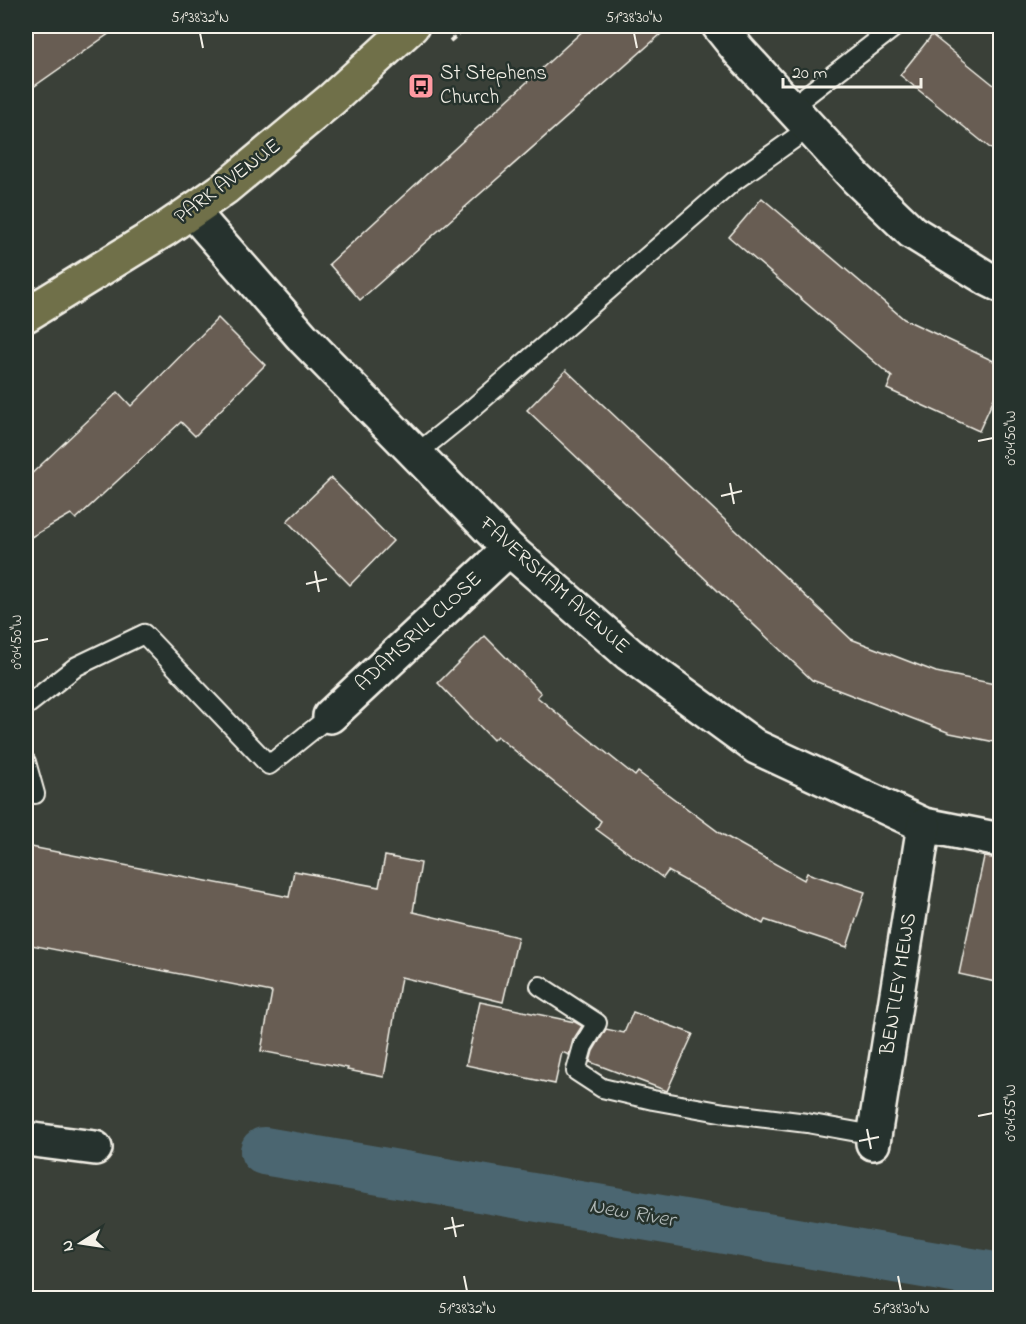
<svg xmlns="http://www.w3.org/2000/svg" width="1026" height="1324" font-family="'Indie Flower',sans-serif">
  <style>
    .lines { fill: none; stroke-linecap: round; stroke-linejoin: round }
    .canal { stroke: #4c6671; stroke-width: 48 }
    .building { fill: #685d53; stroke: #f4f1e8; stroke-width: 1.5 }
    .service-casing { stroke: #f4f1e8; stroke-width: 22 }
    .minor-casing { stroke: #f4f1e8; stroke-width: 38 }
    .primary-casing { stroke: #f4f1e8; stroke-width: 38 }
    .path { stroke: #f4f1e8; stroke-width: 4; stroke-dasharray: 6 4.5; stroke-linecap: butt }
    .service { stroke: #26332d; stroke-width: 18 }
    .minor { stroke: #26332d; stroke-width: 33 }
    .primary { stroke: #6f704a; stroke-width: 33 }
    .ticks { fill: none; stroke: #f4f1e8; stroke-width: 2 }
    .labels { text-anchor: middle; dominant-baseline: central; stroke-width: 5; stroke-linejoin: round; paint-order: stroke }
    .poi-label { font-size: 21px; fill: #f4f1e8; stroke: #26332d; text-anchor: start }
    .street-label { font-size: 21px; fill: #f4f1e8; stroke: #26332d }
    .water-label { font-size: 22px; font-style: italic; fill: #b1b9b8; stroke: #26332d }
    .neatline { fill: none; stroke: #f4f1e8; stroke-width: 2 }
    .ticks-label { font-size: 15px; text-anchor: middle; fill: #f4f1e8 }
  </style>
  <rect width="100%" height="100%" fill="#3a4038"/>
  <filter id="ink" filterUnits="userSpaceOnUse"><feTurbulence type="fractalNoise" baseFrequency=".0167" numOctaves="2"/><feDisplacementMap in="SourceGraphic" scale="12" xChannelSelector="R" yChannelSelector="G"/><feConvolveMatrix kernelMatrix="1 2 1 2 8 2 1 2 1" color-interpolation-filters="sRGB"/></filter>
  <g filter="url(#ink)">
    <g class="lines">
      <path class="canal" d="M264,1151L1000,1277"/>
    </g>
    <g class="building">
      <path d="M26,26H120L26,92Z"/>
      <path d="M588,26H670L360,300L329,264Z"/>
      <path d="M932,35L1000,90V156L900,75Z"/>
      <path d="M762,198L904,319L1000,364V385L979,431L887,389L892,377L729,237Z"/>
      <path d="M218,318L265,365L195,436L181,422L76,519L71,514L26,540V479L118,392L131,406Z"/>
      <path d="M566,370L851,639L936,672L1000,685V743L950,733L812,680L527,410Z"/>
      <path d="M331,478L393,541L350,585L287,521Z"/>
      <path d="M485,636L541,693L537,697L635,776L638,772L720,833L804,880L807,873L865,892L847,947L765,920L763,924L668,871L663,878L596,829L601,821L497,736L493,740L438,683Z"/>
      <path d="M26,846L289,897L294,871L379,887L385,856L421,863L413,912L518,937L503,1002L401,977L384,1077L347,1070L348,1068L261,1051L272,992L26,944Z"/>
      <path d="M984,857L1000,859V983L959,974Z"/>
      <path d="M480,1002L575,1022L582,1026L573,1040L569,1055L562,1052L555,1084L466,1065Z"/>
      <path d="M633,1012L693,1034L667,1091L590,1062L593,1051L606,1029L624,1033Z"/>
    </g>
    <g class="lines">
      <g class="service-casing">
        <g id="service">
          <path d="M790,108L896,26"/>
          <path d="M416,454L468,412L733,182L809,128"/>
          <path d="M26,706L77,666L144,634L269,765L330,716"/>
          <path d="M26,762L35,794"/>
          <path d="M540,986L597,1023L583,1046L576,1071L602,1088L653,1100L725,1113L807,1123L874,1135"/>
        </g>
      </g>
      <g class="minor-casing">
        <g id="minor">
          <path d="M719,26L739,51L856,178L912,232L988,279L1000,285"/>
          <path d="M192,211L304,339L509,549L629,654L756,747L924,825L1000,840"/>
          <path d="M330,716L509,549"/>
          <path d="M26,1139L95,1148"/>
          <path d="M873,1143L924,825"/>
        </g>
      </g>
      <g class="primary-casing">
        <path id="primary" d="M26,315L164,230L192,211L225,188L332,99L412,26"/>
      </g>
      <path class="path" d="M450,41L468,26"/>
      <use href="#service" class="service"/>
      <use href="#minor" class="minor"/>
      <use href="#primary" class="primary"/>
    </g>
  </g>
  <path class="ticks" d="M200,33L203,48M634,33L637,48M978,441L993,438M730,483L734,504M721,496L742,491M315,571L319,592M306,584L327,579M33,642L48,639M978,1116L993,1113M867,1129L871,1149M859,1141L879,1137M452,1217L456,1237M444,1229L464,1225M464,1276L467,1291M898,1276L901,1291"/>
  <defs>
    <g id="bus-square" transform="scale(1.35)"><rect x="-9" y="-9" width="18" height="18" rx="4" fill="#ff9aa2" stroke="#26332d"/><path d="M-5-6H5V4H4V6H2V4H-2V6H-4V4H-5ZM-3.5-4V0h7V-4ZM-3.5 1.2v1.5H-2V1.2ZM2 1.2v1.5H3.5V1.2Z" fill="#111"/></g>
  </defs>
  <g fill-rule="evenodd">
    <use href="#bus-square" x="421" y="86"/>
  </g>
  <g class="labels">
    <g class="poi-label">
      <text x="440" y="74">St Stephens<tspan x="440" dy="24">Church</tspan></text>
    </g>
    <g class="street-label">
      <text transform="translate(228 182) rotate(-37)">PARK AVENUE</text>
      <text transform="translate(554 586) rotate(42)">FAVERSHAM AVENUE</text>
      <text transform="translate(419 632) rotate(-43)">ADAMSRILL CLOSE</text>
      <text transform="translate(899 984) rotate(-81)">BENTLEY MEWS</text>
    </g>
    <g class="water-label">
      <text transform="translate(632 1214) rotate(10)">New River</text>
    </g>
  </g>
  <rect width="1026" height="1324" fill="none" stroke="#26332d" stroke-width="66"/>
  <g transform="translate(81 1243) rotate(258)" stroke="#26332d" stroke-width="4.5" paint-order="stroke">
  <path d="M0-4.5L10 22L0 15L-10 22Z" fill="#f4f1e8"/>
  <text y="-9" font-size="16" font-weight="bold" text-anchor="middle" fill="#f4f1e8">N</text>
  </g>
  <path d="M783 78v9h138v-9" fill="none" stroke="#f4f1e8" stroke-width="3"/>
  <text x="792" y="78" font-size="18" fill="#f4f1e8" stroke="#26332d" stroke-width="4.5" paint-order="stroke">20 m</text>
  <rect x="33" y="33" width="960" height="1258" class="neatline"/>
  <g class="ticks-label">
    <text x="200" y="22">51°38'32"N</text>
    <text x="634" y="22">51°38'30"N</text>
    <text transform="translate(1010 438) rotate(-90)" y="5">0°04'50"W</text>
    <text transform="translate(16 642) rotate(-90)" y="5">0°04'50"W</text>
    <text transform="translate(1010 1113) rotate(-90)" y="5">0°04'55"W</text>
    <text x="467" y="1313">51°38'32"N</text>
    <text x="901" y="1313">51°38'30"N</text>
  </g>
</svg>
